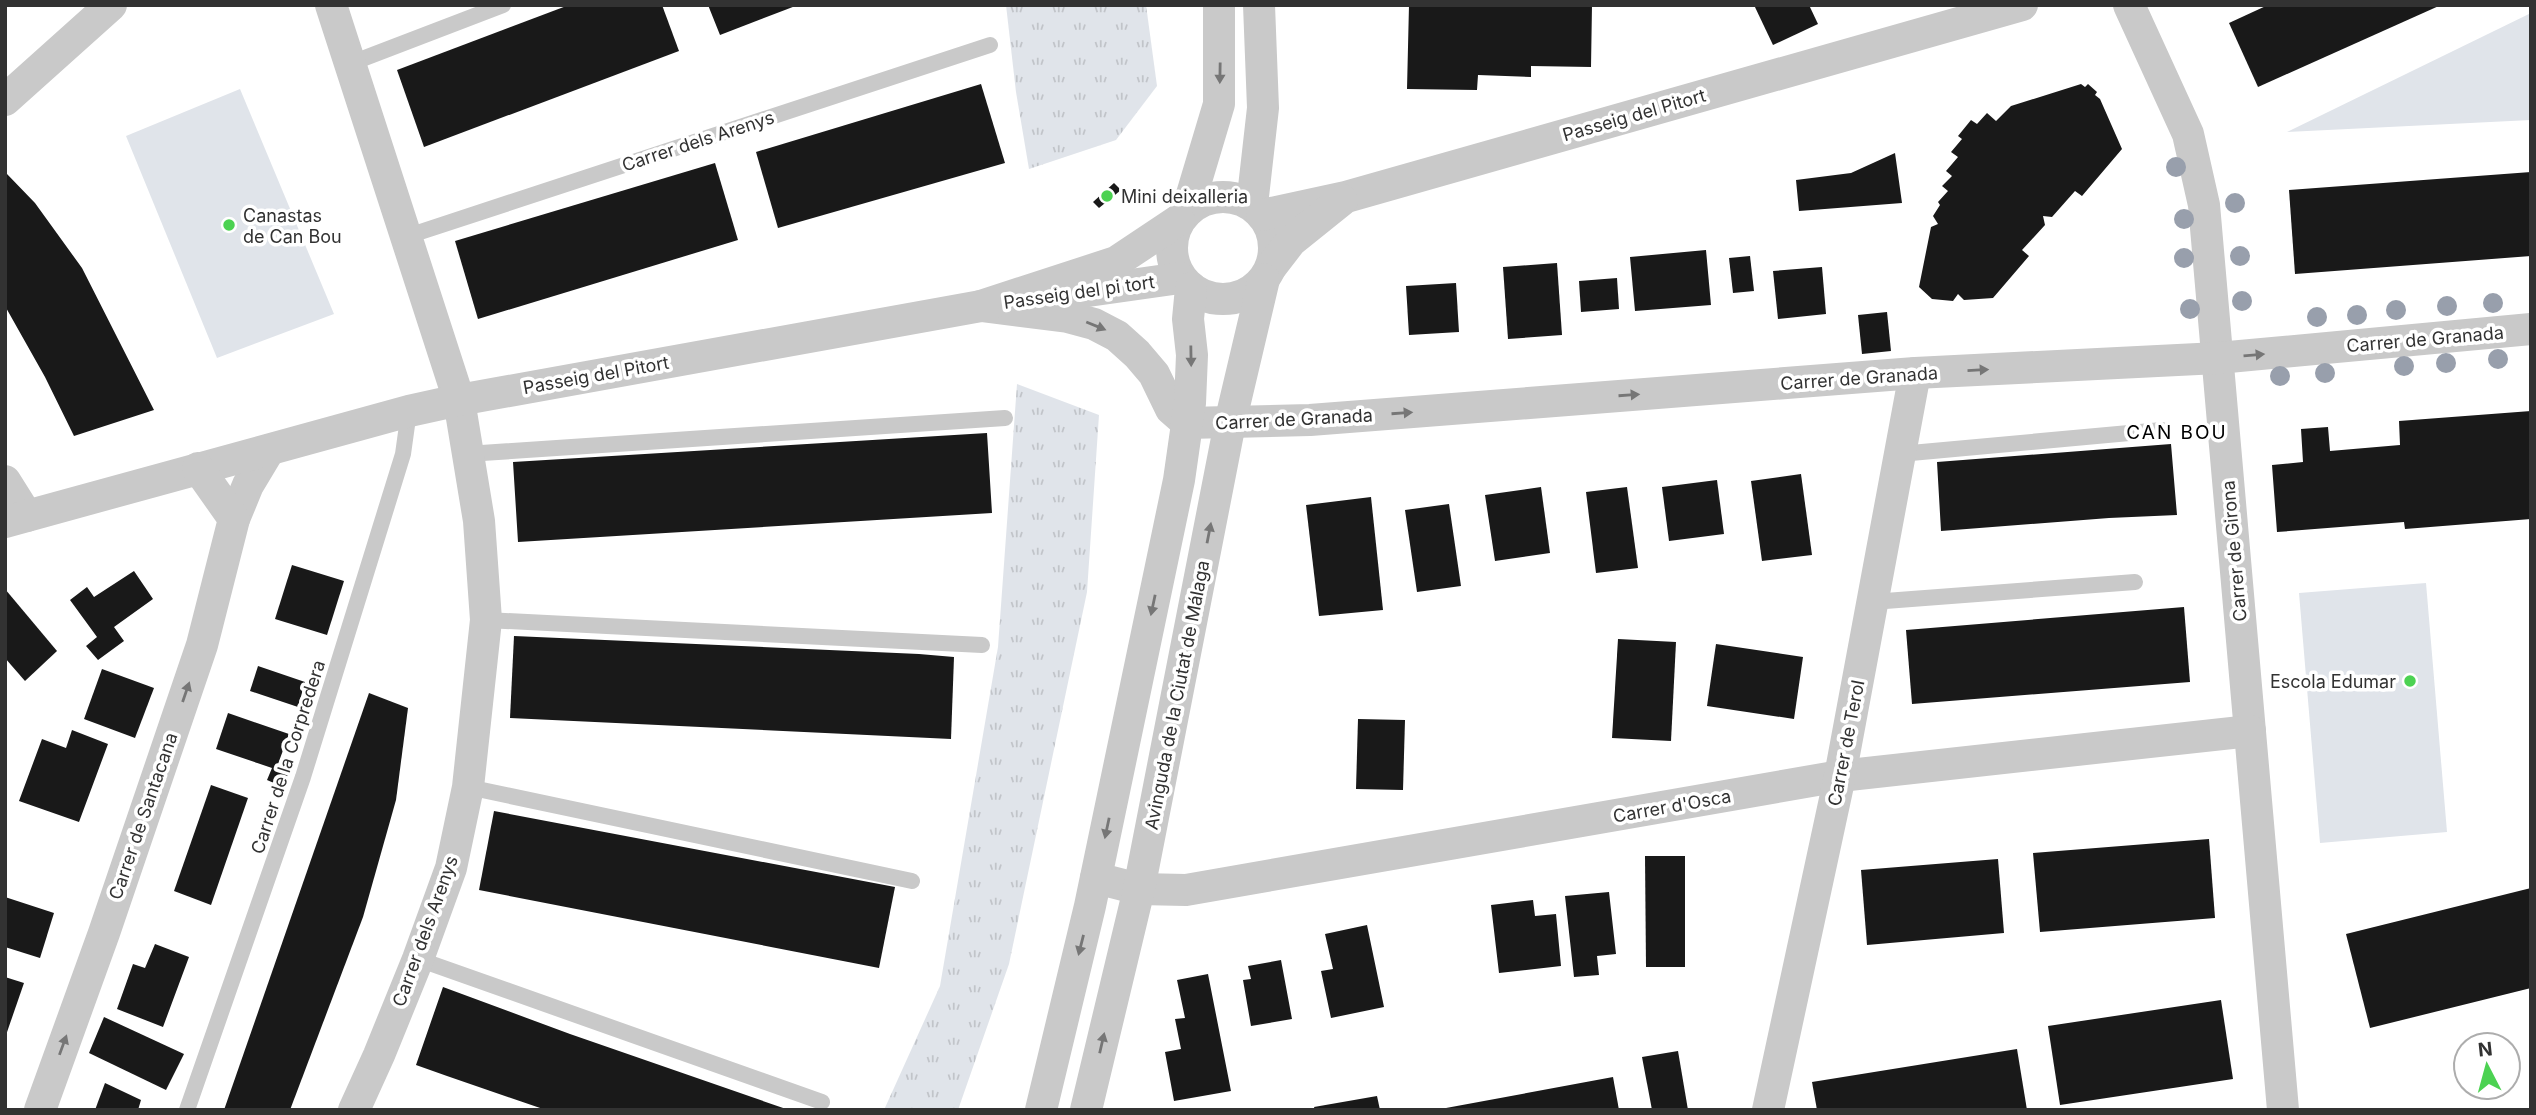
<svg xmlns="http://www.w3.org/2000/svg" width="2536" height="1115" font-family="Inter,sans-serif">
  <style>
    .grass { fill: url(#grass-tufts) }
    .park { fill: #e0e4ea }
    .building { fill: #191919 }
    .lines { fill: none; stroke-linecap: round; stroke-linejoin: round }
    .service { stroke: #c9c9c9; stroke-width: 16 }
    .minor { stroke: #c9c9c9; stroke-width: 32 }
    .tree { fill: #989fac }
    .oneway { fill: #767676 }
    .poi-dot { fill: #4cd252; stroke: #fff; stroke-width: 2.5 }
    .labels { text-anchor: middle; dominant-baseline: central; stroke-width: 7; stroke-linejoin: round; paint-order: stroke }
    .street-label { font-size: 18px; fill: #323232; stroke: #fff }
    .poi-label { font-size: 18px; fill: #323232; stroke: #fff; text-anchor: start }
    .neighbourhood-label { font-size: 19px; letter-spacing: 2px; fill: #000; stroke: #fff }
  </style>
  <defs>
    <pattern id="grass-tufts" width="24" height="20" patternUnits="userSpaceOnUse" patternTransform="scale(1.75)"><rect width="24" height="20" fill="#e0e4ea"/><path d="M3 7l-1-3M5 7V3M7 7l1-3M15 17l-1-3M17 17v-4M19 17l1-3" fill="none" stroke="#c1c4c9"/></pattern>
  </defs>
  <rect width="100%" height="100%" fill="#fff"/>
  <g class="grass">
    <path d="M1006,5H1146L1157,86L1116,140L1029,169L1016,92Z"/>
    <path d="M1017,384L1099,415L1087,592L1009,964L958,1110H884L940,986L998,647Z"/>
  </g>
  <g class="park">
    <path d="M2531,13V120L2287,132Z"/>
    <path d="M240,89L334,314L217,358L126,136Z"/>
    <path d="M2426,583L2447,832L2320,843L2299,593Z"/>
  </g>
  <g class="building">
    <path d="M569,5H662L679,51L424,147L397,70Z"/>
    <path d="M708,5H798L720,35Z"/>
    <path d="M1409,5H1592L1591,67L1531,66V77L1478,75L1477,90L1407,89Z"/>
    <path d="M1754,5H1809L1818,24L1773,45Z"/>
    <path d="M2268,5H2441L2258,87L2229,23Z"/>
    <path d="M981,84L1005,163L778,228L756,152Z"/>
    <path d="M2081,84L2085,87L2088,84L2097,92L2095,95L2100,99L2122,149L2082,196L2075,191L2052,217L2043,216L2045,225L2022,250L2029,256L1993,298L1964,300L1958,294L1953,301L1932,299L1919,287L1931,227L1938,224L1933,216L1940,205L1938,202L1948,191L1942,186L1952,176L1946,171L1958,157L1951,152L1962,139L1958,136L1971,120L1977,124L1987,113L1996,121L2011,106Z"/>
    <path d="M1895,153L1902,203L1799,211L1796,180L1851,173Z"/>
    <path d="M715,163L738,240L478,319L455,241Z"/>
    <path d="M2531,172V256L2295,274L2289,190Z"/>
    <path d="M7,174L35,203L82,268L154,410L74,436L45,377L5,306V175Z"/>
    <path d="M1114,183L1121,190L1099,208L1093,202Z"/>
    <path d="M1706,250L1711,305L1635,311L1630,257Z"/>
    <path d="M1750,256L1754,291L1733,293L1729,258Z"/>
    <path d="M1557,263L1562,335L1508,339L1503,267Z"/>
    <path d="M1822,267L1826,314L1778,319L1773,271Z"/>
    <path d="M1617,278L1619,309L1581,312L1579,281Z"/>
    <path d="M1456,283L1459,332L1409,335L1406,286Z"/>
    <path d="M1887,312L1891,351L1862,354L1858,315Z"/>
    <path d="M2531,411V519L2405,529L2404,522L2277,532L2272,465L2303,462L2301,429L2328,427L2330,451L2400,445L2399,421Z"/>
    <path d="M987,433L992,513L518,542L513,462Z"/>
    <path d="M2171,444L2177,515L2109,518L1941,531L1937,462Z"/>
    <path d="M1801,474L1812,555L1762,561L1751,481Z"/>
    <path d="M1717,480L1724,534L1669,541L1662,487Z"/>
    <path d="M1541,487L1550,553L1495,561L1485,495Z"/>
    <path d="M1627,487L1638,568L1596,573L1586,492Z"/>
    <path d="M1371,497L1383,610L1319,616L1306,505Z"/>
    <path d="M1449,504L1461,586L1417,592L1405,510Z"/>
    <path d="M292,565L344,581L327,635L275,619Z"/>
    <path d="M134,571L153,599L114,627L124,641L98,660L86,646L97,637L70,600L87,587L94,597Z"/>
    <path d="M5,589L57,651L25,681L5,658Z"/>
    <path d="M2184,607L2190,682L1912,704L1906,630Z"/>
    <path d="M514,636L919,654L954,657L951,739L510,718Z"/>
    <path d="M1618,639L1676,642L1671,741L1612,738Z"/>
    <path d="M1716,644L1803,657L1794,719L1707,706Z"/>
    <path d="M258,666L305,682L298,707L250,691Z"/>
    <path d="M102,669L154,688L135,738L84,719Z"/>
    <path d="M369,693L408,708L396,800L363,917L290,1110H224Z"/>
    <path d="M228,713L289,734L278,764L290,769L283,787L267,780L272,768L216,749Z"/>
    <path d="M1358,719L1405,720L1403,790L1356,789Z"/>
    <path d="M72,730L108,744L79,822L19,801L42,739L66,748Z"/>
    <path d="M211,785L248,798L211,905L174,891Z"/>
    <path d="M494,811L895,887L879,968L479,890Z"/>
    <path d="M2209,839L2215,918L2040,932L2033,853Z"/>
    <path d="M1645,856H1685V967H1646Z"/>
    <path d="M1998,859L2004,933L1867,945L1861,870Z"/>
    <path d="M2531,888V988L2370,1028L2346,934Z"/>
    <path d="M1609,892L1616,954L1597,956L1599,975L1574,977L1565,896Z"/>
    <path d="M5,897L54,913L40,958L5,947Z"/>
    <path d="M1533,900L1535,916L1556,914L1561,966L1499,973L1491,905Z"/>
    <path d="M1367,925L1384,1007L1331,1018L1321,971L1333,969L1325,934Z"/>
    <path d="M155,944L189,957L163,1027L117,1009L133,964L145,968Z"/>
    <path d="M1281,960L1292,1019L1251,1026L1243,980L1251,979L1248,966Z"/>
    <path d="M1208,974L1231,1091L1174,1101L1165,1052L1181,1049L1175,1019L1185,1018L1177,980Z"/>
    <path d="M5,977L24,983L6,1035H5Z"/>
    <path d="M443,987L570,1034L789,1110H546L447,1076L416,1065Z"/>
    <path d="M2221,1000L2233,1079L2060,1105L2048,1026Z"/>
    <path d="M104,1017L184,1054L166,1090L89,1053Z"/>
    <path d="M2017,1049L2027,1110H1817L1812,1082Z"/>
    <path d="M1678,1051L1688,1110H1652L1642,1057Z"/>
    <path d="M1613,1077L1619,1110H1446V1108Z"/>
    <path d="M105,1083L141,1100L138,1110H95Z"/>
    <path d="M1377,1096L1380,1110H1315L1314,1107Z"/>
  </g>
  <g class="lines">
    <g class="service">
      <path d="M349,64L503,5"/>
      <path d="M405,237L990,45"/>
      <path d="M467,454L1005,418"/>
      <path d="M1900,454L2162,430"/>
      <path d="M1872,602L2135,582"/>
      <path d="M486,620L982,645"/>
      <path d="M468,787L912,881"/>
      <path d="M418,959L822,1102"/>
      <path d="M187,1110L303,777L403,454L409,411"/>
    </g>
    <g class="minor">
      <path d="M331,5L459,400L479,521L486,620L468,787L451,868L418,959L379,1055L354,1110"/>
      <path d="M2129,5L2188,134L2204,205L2283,1110"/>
      <path d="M5,100L111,5"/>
      <circle cx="1223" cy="248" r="51"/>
      <path d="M1252,205L1263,108L1259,5"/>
      <path d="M1187,211L1219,104V5"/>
      <path d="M1262,215L1346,197L2022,5"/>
      <path d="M1271,267L1291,241L1342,200"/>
      <path d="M1067,294L1180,278"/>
      <path d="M981,306L1068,317L1094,324L1117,336L1137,354L1154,374L1171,409L1187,423L1310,420L1915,373L2218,358L2531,329"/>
      <path d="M5,481L27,516"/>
      <path d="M234,519L248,485L269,450"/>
      <path d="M5,522L409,411L459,400L981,306L1116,262L1179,220"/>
      <path d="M1096,878L1139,889L1186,890L1840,776L2250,731"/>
      <path d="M40,1110L104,933L202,645L234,519L198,468"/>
      <path d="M1041,1110L1090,906L1179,480L1190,403L1192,355L1188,319L1191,288"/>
      <path d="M1086,1110L1139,889L1230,423L1264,279"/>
      <path d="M1768,1110L1840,776L1915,373"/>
    </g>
  </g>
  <g class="tree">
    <circle cx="2176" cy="167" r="10"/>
    <circle cx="2235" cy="203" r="10"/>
    <circle cx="2184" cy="219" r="10"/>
    <circle cx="2240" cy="256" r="10"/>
    <circle cx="2184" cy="258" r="10"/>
    <circle cx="2242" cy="301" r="10"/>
    <circle cx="2493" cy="303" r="10"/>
    <circle cx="2447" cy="306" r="10"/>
    <circle cx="2190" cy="309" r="10"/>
    <circle cx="2396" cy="310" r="10"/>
    <circle cx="2357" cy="315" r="10"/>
    <circle cx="2317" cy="317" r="10"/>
    <circle cx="2498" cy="359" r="10"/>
    <circle cx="2446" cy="363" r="10"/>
    <circle cx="2404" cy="366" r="10"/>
    <circle cx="2325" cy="373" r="10"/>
    <circle cx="2280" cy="376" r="10"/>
  </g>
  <defs><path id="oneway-solid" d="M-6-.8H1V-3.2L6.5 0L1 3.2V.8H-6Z" transform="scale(1.75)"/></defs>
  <g class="oneway">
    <use href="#oneway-solid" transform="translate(1220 73) rotate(91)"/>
    <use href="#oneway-solid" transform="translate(1096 326) rotate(22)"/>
    <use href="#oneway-solid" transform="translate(2254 355) rotate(-5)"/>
    <use href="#oneway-solid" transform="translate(1191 356) rotate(89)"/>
    <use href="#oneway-solid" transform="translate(1978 370) rotate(-3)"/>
    <use href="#oneway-solid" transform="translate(1629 395) rotate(-4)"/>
    <use href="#oneway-solid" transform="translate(1402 413) rotate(-4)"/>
    <use href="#oneway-solid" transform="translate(1209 533) rotate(-79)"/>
    <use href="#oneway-solid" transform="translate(1153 605) rotate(102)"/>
    <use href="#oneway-solid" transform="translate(186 692) rotate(-71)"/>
    <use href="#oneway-solid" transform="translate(1107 828) rotate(102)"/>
    <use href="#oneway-solid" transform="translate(1081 945) rotate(104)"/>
    <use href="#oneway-solid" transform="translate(1102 1043) rotate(-77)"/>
    <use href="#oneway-solid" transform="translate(63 1045) rotate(-70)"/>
  </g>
  <g class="poi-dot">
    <circle cx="1107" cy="196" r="7"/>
    <circle cx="229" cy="225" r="7"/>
    <circle cx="2410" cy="681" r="7"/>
  </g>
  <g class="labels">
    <g class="street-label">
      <text transform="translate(1634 115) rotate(-16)">Passeig del Pitort</text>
      <text transform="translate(698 141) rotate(-18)">Carrer dels Arenys</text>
      <text transform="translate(1079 292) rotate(-8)">Passeig del pi tort</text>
      <text transform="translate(2425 339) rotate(-5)">Carrer de Granada</text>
      <text transform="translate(596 375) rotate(-10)">Passeig del Pitort</text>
      <text transform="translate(1859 378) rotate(-4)">Carrer de Granada</text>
      <text transform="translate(1294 419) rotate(-3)">Carrer de Granada</text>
      <text transform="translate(2234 551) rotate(-95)">Carrer de Girona</text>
      <text transform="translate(1177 695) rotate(-79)">Avinguda de la Ciutat de Málaga</text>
      <text transform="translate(1846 743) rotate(-79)">Carrer de Terol</text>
      <text transform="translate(288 757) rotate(-72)">Carrer de la Corpredera</text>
      <text transform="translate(1672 806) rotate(-10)">Carrer d'Osca</text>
      <text transform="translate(143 816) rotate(-71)">Carrer de Santacana</text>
      <text transform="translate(425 931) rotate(-70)">Carrer dels Arenys</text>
    </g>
    <g class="poi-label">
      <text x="1121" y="196">Mini deixalleria</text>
      <text x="243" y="215">Canastas<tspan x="243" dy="21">de Can Bou</tspan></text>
      <text x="2396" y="681" text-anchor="end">Escola Edumar</text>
    </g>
    <g class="neighbourhood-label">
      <text x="2177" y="432">CAN BOU</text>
    </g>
  </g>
  <rect width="2536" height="1115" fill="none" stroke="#323232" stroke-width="14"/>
  <g transform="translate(2487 1066) rotate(354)"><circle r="33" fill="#ffffff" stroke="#adadad" stroke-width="2"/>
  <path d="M0-5L12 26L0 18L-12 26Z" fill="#4cd252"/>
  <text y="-10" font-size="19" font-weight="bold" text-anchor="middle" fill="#323232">N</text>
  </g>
</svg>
